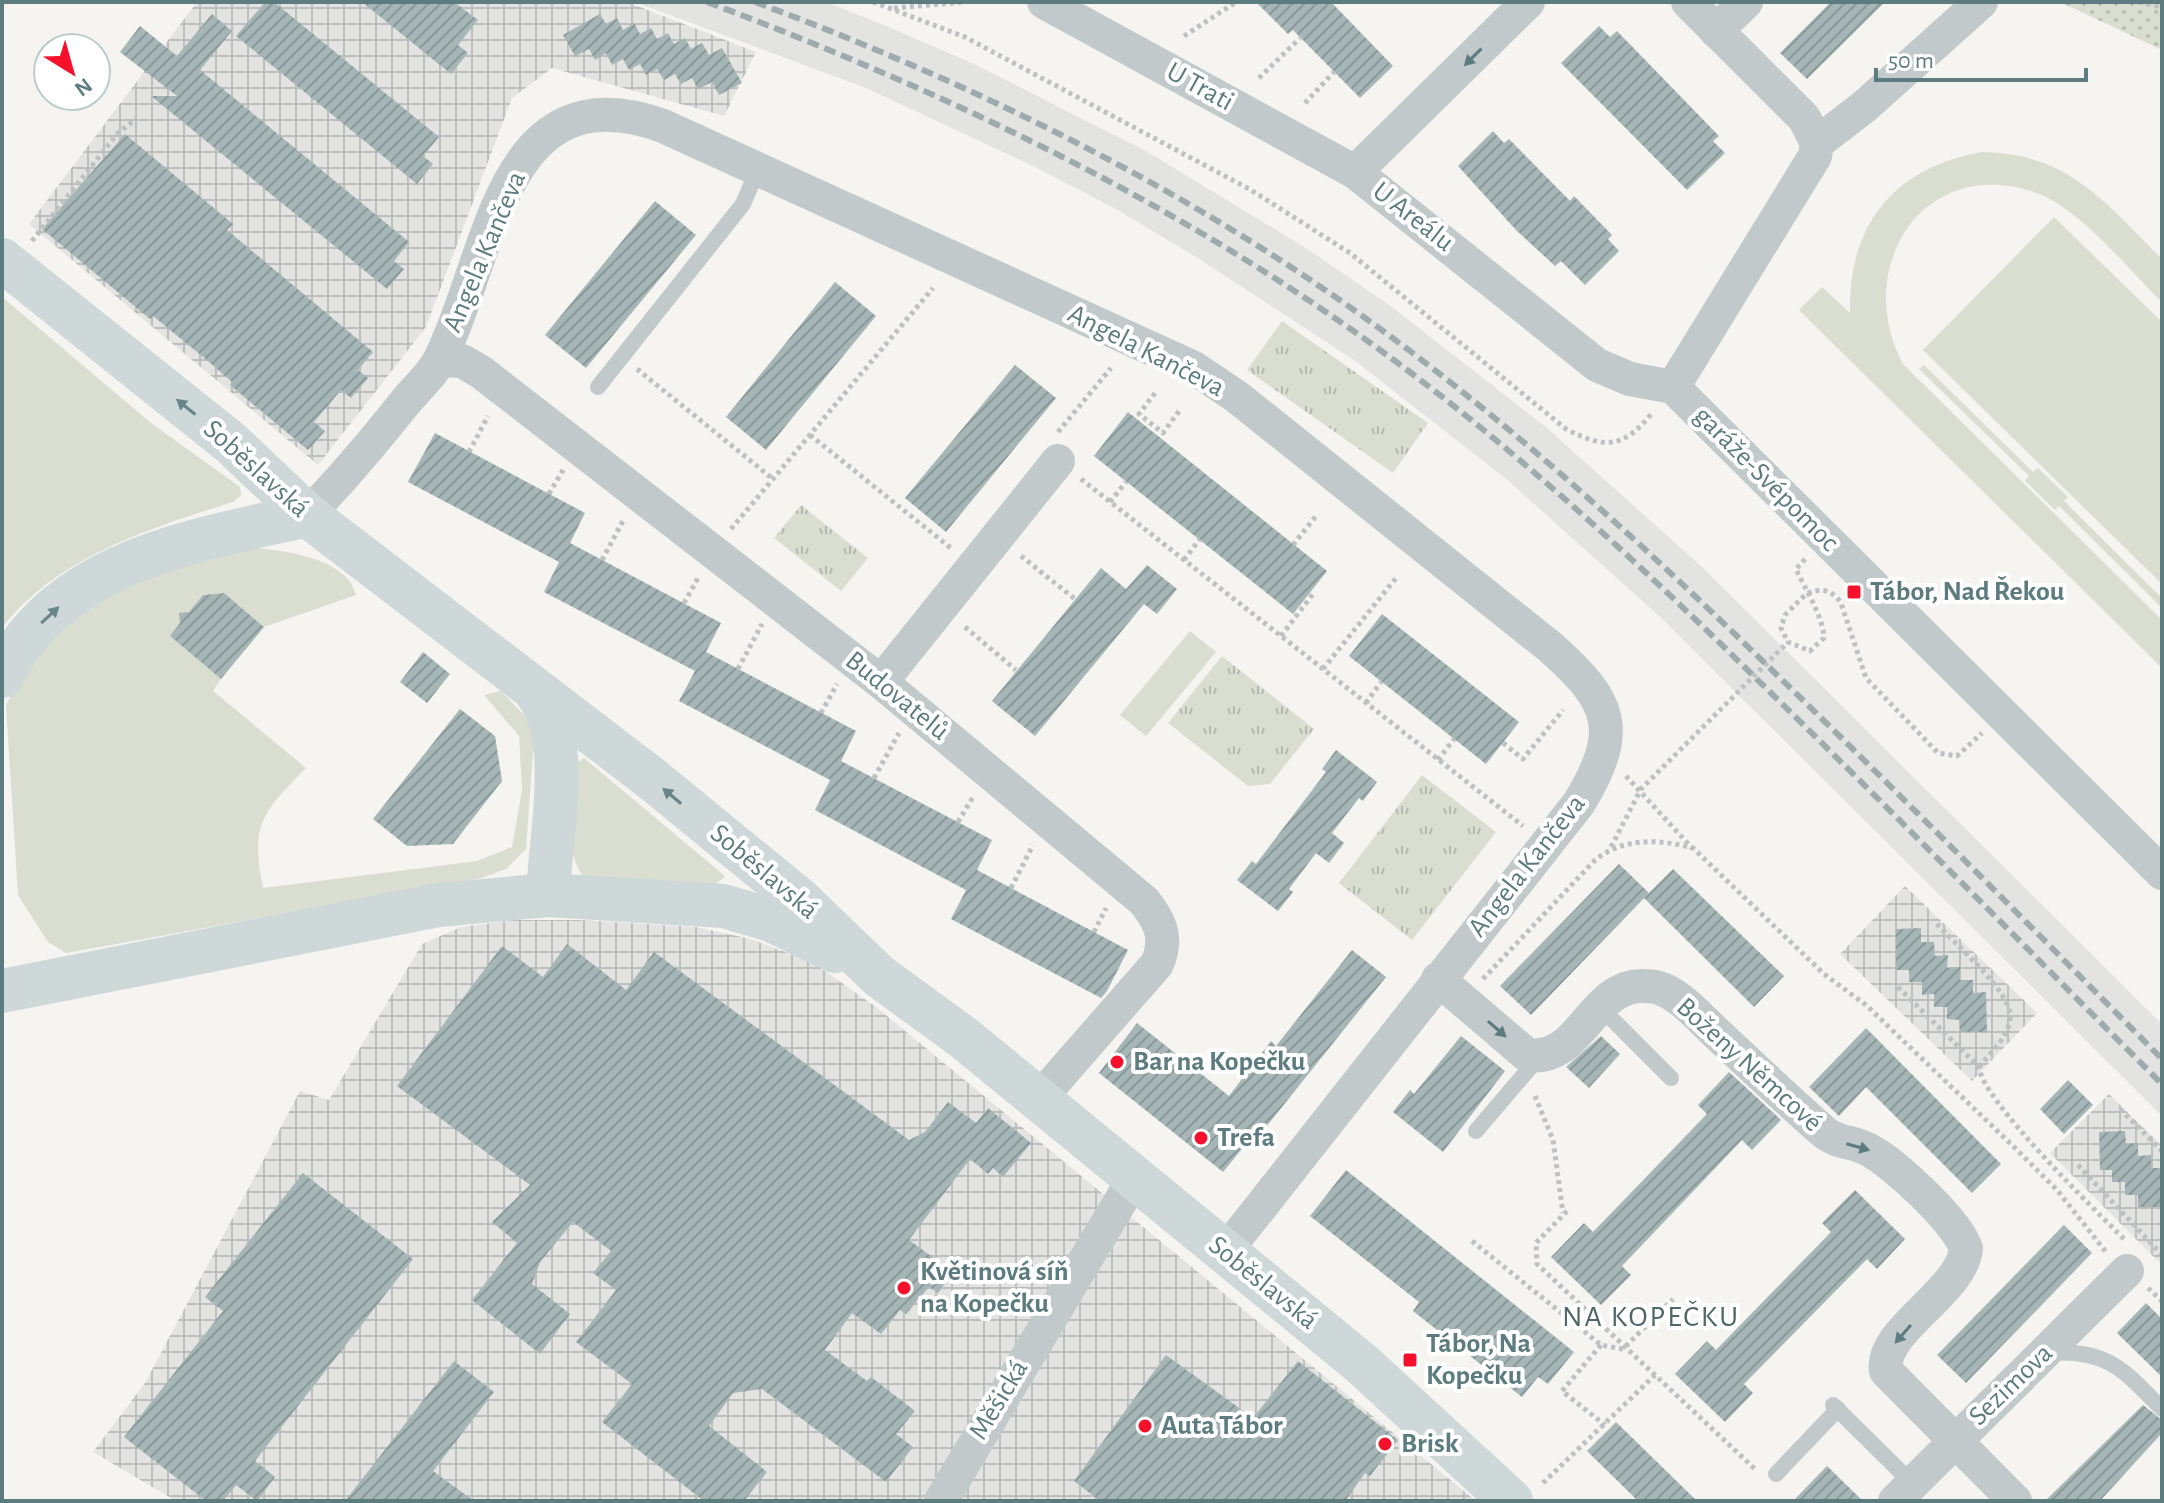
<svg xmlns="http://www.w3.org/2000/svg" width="2164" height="1503" font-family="'Alegreya Sans',sans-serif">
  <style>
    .built { fill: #e3e4e2 }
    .industrial { fill: url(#industrial-grid) }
    .grass { fill: #daded1 }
    .park { fill: url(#park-tufts) }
    .garden { fill: url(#garden-dots) }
    .building { fill: url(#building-hatch) }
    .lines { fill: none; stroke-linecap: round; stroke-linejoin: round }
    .path { stroke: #bdc1c2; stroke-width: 5; stroke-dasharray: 4 4; stroke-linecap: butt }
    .lane { stroke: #c2c9ca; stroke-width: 16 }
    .street { stroke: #c2c9ca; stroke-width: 34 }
    .secondary { stroke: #ced8d9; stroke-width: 44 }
    .rail { stroke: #9eabac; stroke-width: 6; stroke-dasharray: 12 6; stroke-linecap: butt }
    .oneway { fill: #5d7c7f }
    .oneway2 { fill: #688588 }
    .poi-dot { fill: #f5112b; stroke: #fff; stroke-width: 3 }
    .labels { text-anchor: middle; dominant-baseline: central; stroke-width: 8; stroke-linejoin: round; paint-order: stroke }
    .street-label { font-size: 28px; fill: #5d7c7f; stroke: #fff }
    .poi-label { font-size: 28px; font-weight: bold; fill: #5d7c7f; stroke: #fff; text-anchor: start }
    .neighbourhood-label { font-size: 30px; letter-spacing: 2px; fill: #506769; stroke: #fff }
  </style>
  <defs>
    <pattern id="industrial-grid" width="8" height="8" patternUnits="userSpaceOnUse" patternTransform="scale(2)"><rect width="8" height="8" fill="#e3e4e2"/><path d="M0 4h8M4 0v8" fill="none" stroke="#bbbebc"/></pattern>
    <pattern id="park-tufts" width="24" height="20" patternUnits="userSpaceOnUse" patternTransform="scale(2)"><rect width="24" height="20" fill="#daded1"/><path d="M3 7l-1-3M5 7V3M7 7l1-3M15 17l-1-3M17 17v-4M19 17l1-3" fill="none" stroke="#b4b9af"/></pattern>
    <pattern id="garden-dots" width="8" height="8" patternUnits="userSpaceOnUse" patternTransform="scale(2)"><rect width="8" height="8" fill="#daded1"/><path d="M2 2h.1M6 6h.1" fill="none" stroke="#b4b9af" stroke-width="1.8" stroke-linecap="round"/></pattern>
    <pattern id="building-hatch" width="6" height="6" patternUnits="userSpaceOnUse" patternTransform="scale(2)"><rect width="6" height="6" fill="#a6b6b6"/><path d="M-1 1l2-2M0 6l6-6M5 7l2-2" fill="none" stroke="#8a9999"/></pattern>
  </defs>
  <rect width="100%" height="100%" fill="#f5f4f1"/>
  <path class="built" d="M635,2H826L891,28L976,65L1146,151L1309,250L1392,307L1547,428L1702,567L2162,1024V1116L1657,614L1505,478L1354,360L1196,257L1114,208L1035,167L866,88Z"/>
  <g class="industrial">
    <path d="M197,2H627L756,52L724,116L552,68L512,98L426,327L318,465L29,224Z"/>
    <path d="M1905,886L2037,1013L1972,1081L1840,954Z"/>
    <path d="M513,920H578L696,927L751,939L812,962L876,1007L1476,1501H176L93,1452L145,1383L300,1091L329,1100L422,944L461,927Z"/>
    <path d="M2109,1094L2162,1146V1265L2050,1153Z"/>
  </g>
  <g class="grass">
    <path d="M1982,152C2069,153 2105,203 2162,259V302C2128,269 2079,207 2034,192C1922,155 1852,268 1903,364L2162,620V668L1799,310L1822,287L1850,313C1848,225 1894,167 1982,152Z"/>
    <path d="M2054,217L2162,322V584L1923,350Z"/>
    <path d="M2,297L151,423L240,487L241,495L233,502C151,528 56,557 2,628Z"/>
    <path d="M1924,365L2033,472L2038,468L2068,497L2064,501L2162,598V608L2059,506L2055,510L2025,481L2029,476L1919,369Z"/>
    <path d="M244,547C275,549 348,556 356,595L264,627L224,593L203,595L170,636L221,679L213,691L306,768C262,813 250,824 263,888L477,861L512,847L522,790L519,736L484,695L501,691L529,720L534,739L526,849L506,869L482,878L66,953L48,942L18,895L6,705L37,648L105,592Z"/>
    <path d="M1190,631L1216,652L1146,736L1120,715Z"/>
    <path d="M584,758L720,872L725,877L715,884L589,883C561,857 572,802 572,767Z"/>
  </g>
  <g class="park">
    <path d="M1282,321L1428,423L1393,473L1247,370Z"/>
    <path d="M801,505L868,558L841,591L774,538Z"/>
    <path d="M1222,656L1314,729L1270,784L1248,786L1168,723Z"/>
    <path d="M1422,775L1496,832L1412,940L1339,883Z"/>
  </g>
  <path class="garden" d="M2060,2H2162V50Z"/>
  <g class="building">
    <path d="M265,2H274L439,137L423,156L433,164L417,184L236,36Z"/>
    <path d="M362,2H454L478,20L458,45L468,53L451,74Z"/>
    <path d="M1256,2H1331L1393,66L1360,98L1293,30L1288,34Z"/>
    <path d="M1831,2H1885L1807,79L1780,53Z"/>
    <path d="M212,14L232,31L200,70L409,242L394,261L404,269L387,289L151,96H177L120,52L140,26L177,56Z"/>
    <path d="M600,14L606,24L617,18L623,30L634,23L640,34L651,28L657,39L668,33L674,44L685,38L691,49L702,43L709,55L722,48L742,83L719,95L712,82L698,89L692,78L681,84L675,74L664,80L657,69L646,75L640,64L629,70L623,59L612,65L606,53L595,60L589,49L575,56L563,35Z"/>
    <path d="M1599,26L1610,37L1617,31L1719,136L1713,141L1725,153L1687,190L1561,63Z"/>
    <path d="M1493,131L1504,143L1509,139L1570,201L1574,196L1612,235L1608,239L1619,251L1585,285L1561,261L1555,266L1516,230L1458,166Z"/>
    <path d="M125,134L233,224L227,230L373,352L358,370L368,378L351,398L341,390L314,422L325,431L308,450L230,385L232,382L202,356L153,316L150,319L42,229Z"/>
    <path d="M655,201L696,235L586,368L545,335Z"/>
    <path d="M835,282L876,316L766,450L726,417Z"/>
    <path d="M1015,365L1056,398L946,532L905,498Z"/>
    <path d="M1128,412L1327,571L1293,614L1094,456Z"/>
    <path d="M435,433L585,513L570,543L721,623L706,652L856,731L841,761L992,840L977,870L1128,950L1107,991L1101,998L951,919L966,890L815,810L830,780L679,701L695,671L544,592L559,562L408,482Z"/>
    <path d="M1147,565L1177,589L1157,614L1144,604L1035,736L992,701L1101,568L1126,589Z"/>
    <path d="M224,593L264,627L221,679L170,636L180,623L179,613L189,612L203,595Z"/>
    <path d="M1382,614L1519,722L1486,764L1349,656Z"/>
    <path d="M423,652L450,674L427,703L400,682Z"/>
    <path d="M460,709L495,736L502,781L453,844L407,846L373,819Z"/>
    <path d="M1336,750L1377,782L1363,801L1359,798L1332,833L1344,843L1329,863L1316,853L1289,889L1293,892L1278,911L1237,880L1252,861L1256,864L1326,772L1322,769Z"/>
    <path d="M1619,864L1649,893L1531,1015L1500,986Z"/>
    <path d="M1673,869L1784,976L1754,1007L1644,898Z"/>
    <path d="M1921,928V942H1934L1935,956L1948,955L1947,968L1960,967V980H1973V993L1986,992L1987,1032H1960V1020L1947,1019V1007H1934V994L1922,995V982H1909V970H1896V929Z"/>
    <path d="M567,944L626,990L654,952L909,1140L925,1132L948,1102L976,1123L988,1108L1031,1143L1003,1177L993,1168L988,1174L970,1159L909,1240L953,1272L938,1293L929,1287L906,1314L900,1310L881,1334L852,1313L825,1350L867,1381L871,1377L915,1411L896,1434L913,1447L886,1482L762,1389L733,1393L709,1426L767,1472L744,1501H704L602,1422L632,1384L576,1342L616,1290L593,1273L611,1251L573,1222L540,1262L532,1284L570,1314L540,1354L472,1300L517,1243L492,1222L530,1185L397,1086L502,946L543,977Z"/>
    <path d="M1352,950L1386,977L1254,1142L1250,1139L1223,1172L1099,1073L1137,1023L1229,1096L1271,1041L1276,1046Z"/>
    <path d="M1866,1028L2001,1164L1972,1193L1866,1087L1839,1116L1809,1087Z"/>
    <path d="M1461,1036L1505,1071L1443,1152L1393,1112L1410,1090L1414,1094Z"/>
    <path d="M1601,1036L1620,1054L1589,1088L1566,1067Z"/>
    <path d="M1729,1072L1781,1120L1752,1150L1742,1140L1622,1266L1631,1275L1601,1305L1551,1257L1584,1223L1593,1232L1707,1114L1698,1105Z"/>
    <path d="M2068,1080L2093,1105L2064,1134L2040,1109Z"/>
    <path d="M2125,1131L2126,1144L2138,1143V1156L2151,1155V1168H2162V1207H2138V1195H2125V1182H2112V1170H2100L2099,1132Z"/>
    <path d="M1346,1170L1574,1352L1548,1384L1538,1377L1522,1397L1413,1311L1419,1302L1310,1216Z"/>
    <path d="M303,1173L413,1259L255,1461L275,1477L257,1501L236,1485L223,1501H206L124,1437L223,1311L205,1297Z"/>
    <path d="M1855,1190L1905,1239L1877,1269L1867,1259L1744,1384L1753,1393L1725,1422L1675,1374L1707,1341L1716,1350L1831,1232L1822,1223Z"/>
    <path d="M2064,1225L2092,1253L1966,1383L1937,1355Z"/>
    <path d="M2146,1303L2162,1319V1377L2117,1333Z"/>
    <path d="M1166,1355L1253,1418L1298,1361L1398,1440L1370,1476L1365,1473L1345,1501H1100L1074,1481Z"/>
    <path d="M454,1361L494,1392L433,1471L474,1501H345Z"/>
    <path d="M2143,1405L2162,1420V1433L2100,1501H2045Z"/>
    <path d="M1616,1422L1697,1501H1638L1587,1451Z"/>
    <path d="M1827,1466L1863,1501H1793Z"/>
  </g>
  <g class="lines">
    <g class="path">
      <path d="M873,2L965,37L1251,190L1350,253L1566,429C1605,449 1623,449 1652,413"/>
      <path d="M2139,2L2162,7"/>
      <path d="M894,8L965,2"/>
      <path d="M1184,36L1236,2"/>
      <path d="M1259,78L1300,38"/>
      <path d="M1305,103L1334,72"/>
      <path d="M32,241L118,133L136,119"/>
      <path d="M637,369L773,479"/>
      <path d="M1155,393L1139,414L1163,433L1179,411"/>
      <path d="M1058,432L1111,368"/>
      <path d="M810,435L952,549"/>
      <path d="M469,452L488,416"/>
      <path d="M1081,479L1523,826"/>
      <path d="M549,494L563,470"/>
      <path d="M1110,502L1126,482"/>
      <path d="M731,529L933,288"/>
      <path d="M1293,545L1316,516"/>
      <path d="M1021,556L1075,599"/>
      <path d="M1805,559L1796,569C1805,589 1823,616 1824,638L1810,651L1788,642L1781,628L1785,615L1805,595C1819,587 1832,589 1841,603L1866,678L1938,753L1957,756L1982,733"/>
      <path d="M602,560L624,519"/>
      <path d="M1184,560L1200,539"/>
      <path d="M684,603L698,578"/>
      <path d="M965,627L1016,670"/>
      <path d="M1281,636L1313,594L1310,592"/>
      <path d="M738,669L762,624"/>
      <path d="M1323,669L1396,578"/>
      <path d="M1366,703L1381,682"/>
      <path d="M821,713L837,684"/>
      <path d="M1503,743L1523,759L1563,710"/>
      <path d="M1438,760L1454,739"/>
      <path d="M1626,776L1692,848"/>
      <path d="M874,778L899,733"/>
      <path d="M958,822L973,797"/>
      <path d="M1611,847L1641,789L1788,642"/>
      <path d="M1011,888L1033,845"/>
      <path d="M1937,924C1954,943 2009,990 2010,1015C2011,1035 1991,1052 1979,1067"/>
      <path d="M1094,932L1106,908"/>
      <path d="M1483,979L1595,860C1625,837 1658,839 1693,848L1824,974L1866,1005L2012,1145L2057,1190L2106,1252"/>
      <path d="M1898,987L1979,1067C1981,1099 2097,1212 2125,1240"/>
      <path d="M1535,1096L1553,1140L1563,1213"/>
      <path d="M2120,1109L2162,1151"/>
      <path d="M2078,1165L2162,1255"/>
      <path d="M1567,1211L1536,1243L1537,1264L1756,1470"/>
      <path d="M1472,1241L1601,1345L1623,1349L1673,1299"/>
      <path d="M2148,1288L2162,1301"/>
      <path d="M1601,1345L1562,1391L1605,1425"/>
      <path d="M1543,1483L1655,1375"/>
    </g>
    <g class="lane">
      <path d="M598,387L743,204L758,169"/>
      <path d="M1601,1008L1671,1078"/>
      <path d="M1476,1131L1539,1057"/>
      <path d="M2048,1353C2107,1349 2123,1369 2162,1409"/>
      <path d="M1833,1405L1912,1483"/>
      <path d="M1776,1474L1838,1409"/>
    </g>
    <g class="street">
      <path d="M1044,2L1355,172L1597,365L1630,379L1673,387"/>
      <path d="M1716,31L1746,2"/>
      <path d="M1817,143L1865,106L1981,2"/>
      <path d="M1355,172L1528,2"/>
      <path d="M440,360L462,361L481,372L881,682L1144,901C1161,922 1168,939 1157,964L1039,1099"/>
      <path d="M1673,387L2162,873"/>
      <path d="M1673,387L1815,156L1817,143L1804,118L1688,2"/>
      <path d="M307,515C343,479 375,440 407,400C418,387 434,373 441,357C492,254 501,67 663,126L1194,368L1237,397L1549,646C1613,702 1623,730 1579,803L1225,1252"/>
      <path d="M881,682L1058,461"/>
      <path d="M1438,979L1527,1055C1581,1063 1590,987 1641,986C1646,986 1654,986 1659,988C1681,995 1700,1018 1716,1033C1752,1066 1787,1100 1824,1132C1838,1144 1854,1141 1869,1150C1894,1163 1959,1223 1966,1249C1961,1293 1879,1331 1886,1371L2015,1501"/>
      <path d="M941,1501L1135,1177"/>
      <path d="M1895,1501L2127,1271"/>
    </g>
    <g class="secondary">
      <path d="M2,260L231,443L307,515L652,779L800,900L879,976L964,1038L1362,1364L1511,1501"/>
      <path d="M2,676C58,560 195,541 307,515"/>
      <path d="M535,691C573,737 550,837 548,895"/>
      <path d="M2,991L439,905L548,895L723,906L771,920L835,951"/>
    </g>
    <g class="rail">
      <path d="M707,2C941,90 1165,196 1369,342C1514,446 1644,568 1771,693C1903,822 2032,954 2162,1084"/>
      <path d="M755,2C975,84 1189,189 1379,328C1521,432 1650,551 1776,674C1906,800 2034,930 2162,1059"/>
    </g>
  </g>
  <defs><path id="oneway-solid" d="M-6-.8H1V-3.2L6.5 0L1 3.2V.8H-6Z" transform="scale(2)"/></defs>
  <g class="oneway">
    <use href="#oneway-solid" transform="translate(1473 57) rotate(135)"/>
    <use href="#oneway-solid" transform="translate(1497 1029) rotate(41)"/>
    <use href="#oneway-solid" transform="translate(1858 1147) rotate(16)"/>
    <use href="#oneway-solid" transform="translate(1903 1334) rotate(131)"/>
  </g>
  <g class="oneway2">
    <use href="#oneway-solid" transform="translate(186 407) rotate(-141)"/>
    <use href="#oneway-solid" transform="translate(50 615) rotate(-43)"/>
    <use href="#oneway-solid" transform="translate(672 796) rotate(-140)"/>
  </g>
  <g class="poi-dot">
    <rect x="1846" y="584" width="16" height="16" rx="4"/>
    <circle cx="1117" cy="1062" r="8"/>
    <circle cx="1201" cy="1138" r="8"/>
    <circle cx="904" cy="1288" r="8"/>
    <rect x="1402" y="1352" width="16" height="16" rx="4"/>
    <circle cx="1145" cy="1426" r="8"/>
    <circle cx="1385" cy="1444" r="8"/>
  </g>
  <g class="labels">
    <g class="street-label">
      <text transform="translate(1200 87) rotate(29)">U Trati</text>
      <text transform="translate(1413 217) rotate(38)">U Areálu</text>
      <text transform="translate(485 252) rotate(-67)">Angela Kančeva</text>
      <text transform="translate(1146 351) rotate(27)">Angela Kančeva</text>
      <text transform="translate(256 469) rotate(42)">Soběslavská</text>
      <text transform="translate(1766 479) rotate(45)">garáže-Svépomoc</text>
      <text transform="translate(897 696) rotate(39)">Budovatelů</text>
      <text transform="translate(1527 866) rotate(-52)">Angela Kančeva</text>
      <text transform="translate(764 872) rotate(40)">Soběslavská</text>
      <text transform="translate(1749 1065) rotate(42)">Boženy Němcové</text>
      <text transform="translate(1263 1283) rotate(39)">Soběslavská</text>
      <text transform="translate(2011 1385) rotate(-44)">Sezimova</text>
      <text transform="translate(999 1400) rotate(-59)">Měšická</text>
    </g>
    <g class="poi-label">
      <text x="1870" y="592">Tábor, Nad Řekou</text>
      <text x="1133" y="1062">Bar na Kopečku</text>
      <text x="1217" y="1138">Trefa</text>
      <text x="920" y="1272">Květinová síň<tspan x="920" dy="32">na Kopečku</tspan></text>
      <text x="1426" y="1344">Tábor, Na<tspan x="1426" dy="32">Kopečku</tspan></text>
      <text x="1161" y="1426">Auta Tábor</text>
      <text x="1401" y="1444">Brisk</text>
    </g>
    <g class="neighbourhood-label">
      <text x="1651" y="1317">NA KOPEČKU</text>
    </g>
  </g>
  <rect width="2164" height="1503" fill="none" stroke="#5d7c7f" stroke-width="8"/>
  <g transform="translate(72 72) rotate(143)"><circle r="38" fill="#ffffff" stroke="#becbcc" stroke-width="2"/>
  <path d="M0-6L14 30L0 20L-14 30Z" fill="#f5112b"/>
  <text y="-12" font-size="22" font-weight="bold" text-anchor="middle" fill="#5d7c7f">N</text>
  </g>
  <path d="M1876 68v12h210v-12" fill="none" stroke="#5d7c7f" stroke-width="4"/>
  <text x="1888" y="68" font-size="24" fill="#5d7c7f" stroke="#ffffff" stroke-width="6" paint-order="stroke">50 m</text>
</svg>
